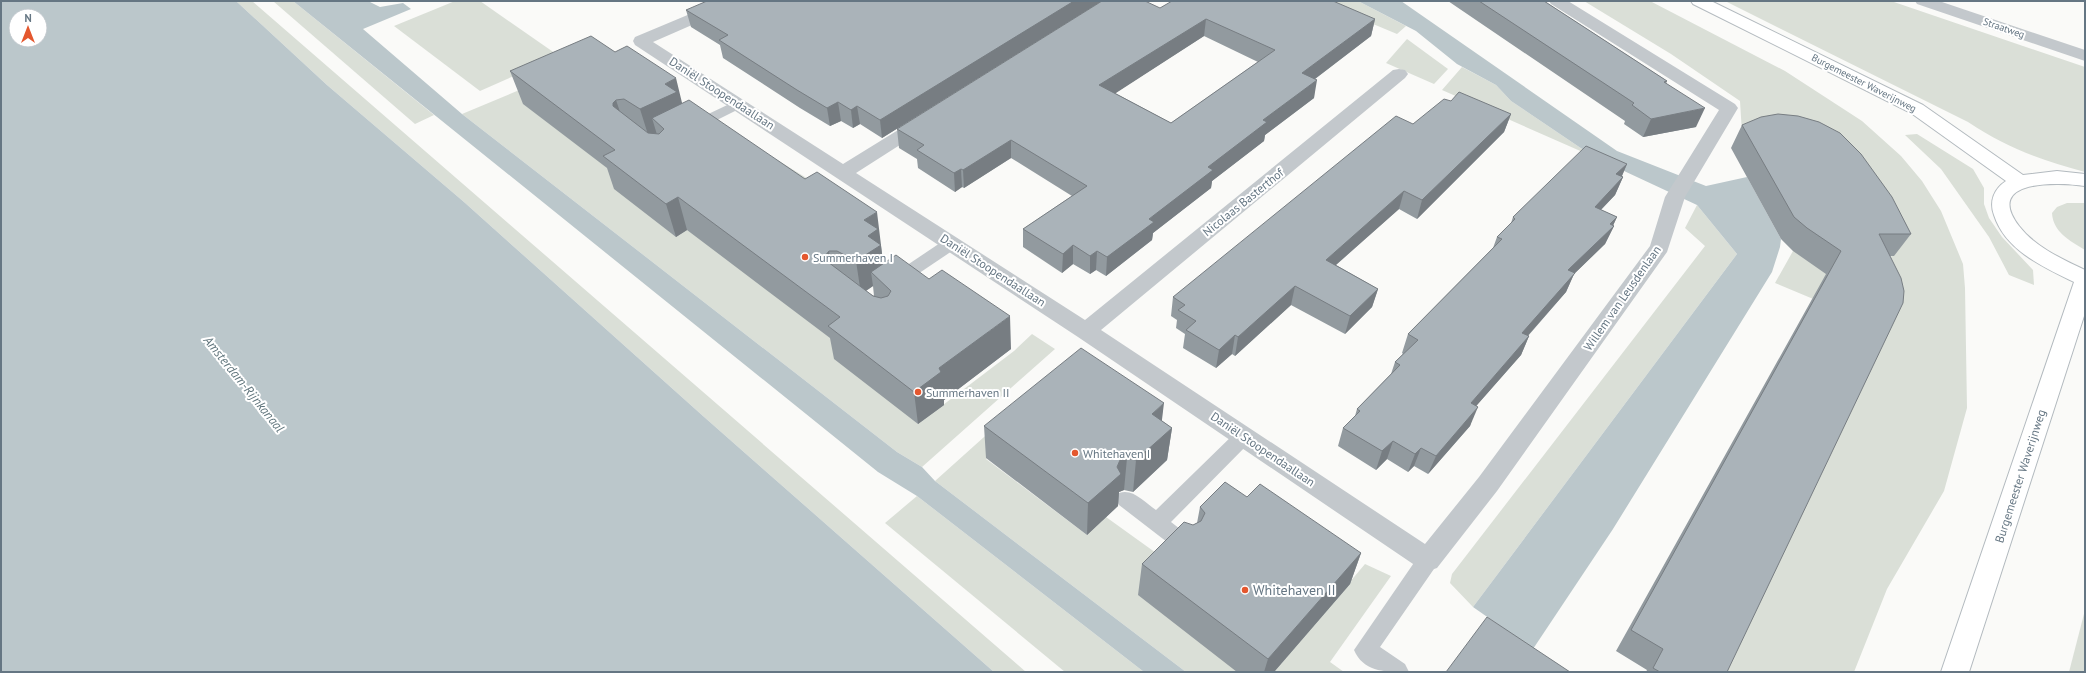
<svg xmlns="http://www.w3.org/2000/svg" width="2086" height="673" font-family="'PT Sans',sans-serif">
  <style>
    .green { fill: #dadfd7 }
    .water { fill: #bbc7cb; fill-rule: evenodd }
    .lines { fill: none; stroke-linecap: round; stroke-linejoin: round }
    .secondary-casing { stroke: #b3babf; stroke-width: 2 }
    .service { fill: #c3c8cc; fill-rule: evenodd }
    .minor { fill: #c3c8cc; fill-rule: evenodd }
    .secondary { fill: #fff; fill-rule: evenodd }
    .wall { fill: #929a9f; fill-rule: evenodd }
    .shaded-wall { fill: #777d82 }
    .building { fill: #aab3b9; stroke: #777d82; fill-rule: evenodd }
    .poi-dot { fill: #e4572e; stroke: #fff; stroke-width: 1.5 }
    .labels { text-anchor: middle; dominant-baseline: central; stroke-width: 4; stroke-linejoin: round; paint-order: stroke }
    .far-street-label { font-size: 10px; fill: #657683; stroke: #fff }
    .street-label { font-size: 12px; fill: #657683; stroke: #fff }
    .poi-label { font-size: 12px; fill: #657683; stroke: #fff; text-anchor: start }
    .water-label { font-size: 13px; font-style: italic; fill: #60757c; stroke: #fff }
    .near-poi-label { font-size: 14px; fill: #657683; stroke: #fff; text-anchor: start }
  </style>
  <rect width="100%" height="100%" fill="#fafaf8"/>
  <g class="green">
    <path d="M236,1H252L1026,672H994L703,416L464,202L327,85Z"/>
    <path d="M273,1H293L434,115L415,124Z"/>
    <path d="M455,1H480L559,56L480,91L394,26Z"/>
    <path d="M1318,1H1358L1406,26L1397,34Z"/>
    <path d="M1584,1H1650L1785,71L1862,121L1901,156L1922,181L1941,211L1963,264L1965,288L1967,408L1944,491L1887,589L1854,672H1720L1885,329L1775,283L1793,251L1887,258L1892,256L1888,239L1742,133L1740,101L1671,54Z"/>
    <path d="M1725,1H1891L2085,67V172C2040,160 2007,148 1968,122Z"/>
    <path d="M1407,39L1448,69L1434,84L1386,63Z"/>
    <path d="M591,60L766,153L870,217L819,304L918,424L1014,351L1032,334L1055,349L922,467L897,452L462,114Z"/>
    <path d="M1462,67L1496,85L1511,101L1594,157L1442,90Z"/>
    <path d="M1917,134L1973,169L1984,188V204L1989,218L2002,237L2033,270L2034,285L2009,275L1989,237L1941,169L1905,135Z"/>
    <path d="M2067,203H2085V250C2070,241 2053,232 2052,213L2057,207Z"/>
    <path d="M1697,205L1737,254L1473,607L1450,583L1452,574L1705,246L1685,228Z"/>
    <path d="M1063,366L986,459L1087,535L1106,517L1170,563L1237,672H1186L935,481Z"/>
    <path d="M917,496L1144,672H1065L885,523Z"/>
    <path d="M1365,564L1391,576L1330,662L1344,672H1274Z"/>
    <path d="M2085,610V672H2069Z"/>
  </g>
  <g class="water">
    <path d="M1,1H236L327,85L464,202L703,416L994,672H1ZM16,16H40V40H16Z"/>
    <path d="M293,1H368L380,7L403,3L411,9L363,29L462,114L897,452L922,467L935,481L1186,672H1144L917,496L878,472Z"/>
    <path d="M1358,1H1401L1617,151L1706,186L1747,177L1781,239L1780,247L1772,272L1613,529L1533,649L1473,607L1737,254L1697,205L1594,157L1511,101L1496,85L1457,64L1416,31Z"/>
  </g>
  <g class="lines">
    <g class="secondary-casing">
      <path id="secondary" d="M1691,1H1711L1923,105L2023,175L2057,171L2085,174V186C2059,182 1983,179 2019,226C2035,247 2062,259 2085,270V313L1969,672H1941L2074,282C2043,267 2005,250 1994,215C1989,201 1994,189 2006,181L1911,113L1693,4Z"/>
    </g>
    <g class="service">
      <path d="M738,100L743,101L745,104L743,107L697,130H687L685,127L687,124Z"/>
      <path d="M952,237L958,239L960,243L958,247L900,286L894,288L888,286L885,282L888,278L946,239Z"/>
      <path d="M1244,428L1251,431L1254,436L1251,441L1171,522L1194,540L1198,546L1194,552L1187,555L1180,552L1119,505L1116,499L1119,493C1133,488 1144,502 1156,510L1237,431Z"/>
      <path d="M1428,551L1436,554L1439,560L1436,566L1380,647L1405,664L1409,672C1387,672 1364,673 1354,650L1420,554Z"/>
    </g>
    <g class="minor">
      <path d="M721,1H742L740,4L653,42L843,164L916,119L922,118L928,119L931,123L928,127L856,173L1085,320L1393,70L1399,69L1405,70L1408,74L1405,78L1101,330L1425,544L1479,477L1650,246L1665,197L1719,110L1551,4L1549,1H1568L1735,104L1738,108L1685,197L1667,252L1497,491L1437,568L1428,571L1419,568L1078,337L635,45L633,41L635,37Z"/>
      <path d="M1915,1H1939L2085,50V61L1917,4Z"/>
    </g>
    <use href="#secondary" class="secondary"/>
  </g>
  <g class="wall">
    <path d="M1102,1L882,138L860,124L853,128L841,121L830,126L800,108L723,58L720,45L691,27L686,10Z"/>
    <path d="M1448,1H1544L1667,81L1666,84L1696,127L1643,137L1624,124L1625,121Z"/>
    <path d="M1160,8L1375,19L1371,36L1315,79L1314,98L1265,135L1264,141L1212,181L1211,188L1153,233L1152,240L1106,276L1096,270L1090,274L1073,264L1062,273L1023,247V229L1072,196L1011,158L964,188L962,187L955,192L918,168L917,159L899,148L897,129ZM1204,36L1258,62L1171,123L1115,93Z"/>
    <path d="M510,71L682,103L881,245V246L883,264L1011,349L944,400V405L918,424L834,359L830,338L687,230L676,237L614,189L607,168L523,104ZM873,286L874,296L866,291Z"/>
    <path d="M1451,101L1511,114L1504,132L1417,219L1399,209L1336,265L1378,289L1372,307L1345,334L1291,305L1235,356L1232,354L1216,368L1183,348L1185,334L1176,328L1177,320L1171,316L1173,297L1413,124Z"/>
    <path d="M1742,125L1911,234L1894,256H1890L1727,672H1646L1647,670L1616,651L1826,274L1793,251L1781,239L1731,148Z"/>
    <path d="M1627,164L1622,176L1623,177L1615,195L1601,210L1617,217L1613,225L1614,226L1605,244L1574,274L1566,292L1528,336H1529L1521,355L1476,406L1470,426L1428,474L1414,466L1408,472L1387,459L1376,470L1338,446L1343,428L1355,416L1357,409L1391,374L1395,362L1403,354L1402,353L1408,334L1493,248L1497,237L1511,223L1513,217Z"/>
    <path d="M1162,421L1172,428L1167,460L1133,492L1124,490L1119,492L1118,506L1087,535L986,458L984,426Z"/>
    <path d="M1247,497L1361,553L1350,584L1274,672H1237L1138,595L1142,564L1193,525L1197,523L1200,507Z"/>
  </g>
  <g class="shaded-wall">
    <path d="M1074,1H1102L882,138L880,120Z"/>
    <path d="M1206,19L1204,36L1099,104V85Z"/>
    <path d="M1375,19L1371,36L1299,91L1302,73Z"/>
    <path d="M676,78L684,111L664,129L652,118L658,138L650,141L640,109L665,84Z"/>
    <path d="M1317,80L1314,98L1265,135L1264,141L1212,181L1211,188L1153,233L1152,240L1106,276L1107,257L1208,167L1263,120Z"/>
    <path d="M616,100L627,133L613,106V103Z"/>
    <path d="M838,102L841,121L830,126L827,108Z"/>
    <path d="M857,106L860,124L853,128L851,110Z"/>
    <path d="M1705,108L1696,127L1643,137L1651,119Z"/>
    <path d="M1511,114L1504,132L1417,219L1422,200Z"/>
    <path d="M1011,140V158L964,188L963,170Z"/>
    <path d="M1627,164L1620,180L1623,177L1615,195L1586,225L1595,207L1616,174Z"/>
    <path d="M961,169L962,187L955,192L954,173Z"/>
    <path d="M1404,191L1399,209L1321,278L1326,260Z"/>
    <path d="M678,197L687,230L676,237L666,204Z"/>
    <path d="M877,212L885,278L871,272L873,286L861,294L856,261L864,220Z"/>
    <path d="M1617,217L1612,228L1614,226L1605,244L1574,274L1566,292L1514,351L1522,333L1568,270Z"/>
    <path d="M1073,245V264L1062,273L1063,254Z"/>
    <path d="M829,251L835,285L824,257Z"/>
    <path d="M1097,251L1096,270L1090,274V256Z"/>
    <path d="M1295,286L1291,305L1235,356L1238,337Z"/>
    <path d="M1378,289L1372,307L1345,334L1350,316Z"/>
    <path d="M1010,316L1011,349L944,400V405L918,424L914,392L939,368Z"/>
    <path d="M1235,335L1232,354L1216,368L1219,350Z"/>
    <path d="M1529,336L1521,355L1463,421L1471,403Z"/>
    <path d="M1164,403L1160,436L1152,414Z"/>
    <path d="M1478,407L1470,426L1428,474L1436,456Z"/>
    <path d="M1172,428L1167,460L1133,492L1136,460Z"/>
    <path d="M1393,441L1387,459L1376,470L1382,451Z"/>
    <path d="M1421,448L1414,466L1408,472L1415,454Z"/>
    <path d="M1127,458L1124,490L1119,492L1118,506L1087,535L1088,503L1117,467L1120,460Z"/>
    <path d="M1361,553L1350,584L1274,672H1264L1268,659Z"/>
  </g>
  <g class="building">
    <path d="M707,1H1074L880,120L857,106L851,110L838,102L827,108L797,90L719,40L728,35L686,10Z"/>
    <path d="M1102,1H1145L1160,8L1172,1H1333L1375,19L1302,73L1317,80L1263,120L1267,122L1208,167L1213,170L1149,219L1154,222L1107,257L1097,251L1090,256L1073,245L1063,254L1023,229L1087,186L1011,140L963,170L961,169L954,173L917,150L924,145L897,129ZM1206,19L1275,50L1171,123L1099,85Z"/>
    <path d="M1479,1H1544L1667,81L1664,82L1705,108L1651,119L1632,105L1634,103Z"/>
    <path d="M591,36L615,52L627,46L676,78L665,84L677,92L640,109L624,99L616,100L613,103V106L648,133L659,134L664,129L652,118L689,100L805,179L817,172L877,212L864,220L878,229L868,236L881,245L856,261L837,251H829L824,257L828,262L873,296L881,298L888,296L891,291L871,272L896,255L929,279L942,270L1010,316L939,368L941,372L914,392L828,326L840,317L678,197L666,204L603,156L615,150L510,71Z"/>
    <path d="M1459,92L1511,114L1422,200L1404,191L1326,260L1378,289L1350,316L1295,286L1238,337L1235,335L1219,350L1186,330L1196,321L1178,310L1185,305L1173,297L1396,116L1413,124L1444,99L1451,101Z"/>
    <path d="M1778,114L1798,116L1819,122L1840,133L1861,154L1892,197L1911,234H1879L1901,278L1904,291L1903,303L1727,672H1660L1653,668L1663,649L1631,630L1841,251L1807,228L1794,217L1742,125L1761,117Z"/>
    <path d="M1586,146L1627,164L1616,174L1623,177L1595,207L1617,217L1610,224L1614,226L1568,270L1575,273L1522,333L1529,336L1471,403L1478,407L1436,456L1421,448L1415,454L1393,441L1382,451L1343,428L1360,411L1357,409L1400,365L1395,362L1418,340L1408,334L1502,239L1497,237L1515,219L1513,217Z"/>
    <path d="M1081,348L1164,403L1152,414L1172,428L1136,460L1127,458L1120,460L1117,467L1121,474L1088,503L984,426Z"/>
    <path d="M1225,482L1247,497L1260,484L1361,553L1268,659L1142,564L1184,522L1193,525L1201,521L1205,513L1200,507Z"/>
    <path d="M1487,617L1570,672H1446Z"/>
  </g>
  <g class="poi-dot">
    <circle cx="805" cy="257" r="4"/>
    <circle cx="918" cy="392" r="4"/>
    <circle cx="1075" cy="453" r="4"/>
    <circle cx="1245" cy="590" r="4"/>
  </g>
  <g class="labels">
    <g class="far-street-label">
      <text transform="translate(2004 28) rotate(19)">Straatweg</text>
      <text transform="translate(1864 83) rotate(27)">Burgemeester Waverijnweg</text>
    </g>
    <g class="street-label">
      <text transform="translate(722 93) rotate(33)">Daniël Stoopendaallaan</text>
      <text transform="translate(1243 202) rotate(-39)">Nicolaas Basterthof</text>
      <text transform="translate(993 270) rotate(33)">Daniël Stoopendaallaan</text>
      <text transform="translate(1622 298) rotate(-55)">Willem van Leusdenlaan</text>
      <text transform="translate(1263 449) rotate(34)">Daniël Stoopendaallaan</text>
      <text transform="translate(2020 476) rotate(-72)">Burgemeester Waverijnweg</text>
    </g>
    <g class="poi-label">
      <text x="813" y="257">Summerhaven I</text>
      <text x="926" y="392">Summerhaven II</text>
      <text x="1083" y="453">Whitehaven I</text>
    </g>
    <g class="water-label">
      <text transform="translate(244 384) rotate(51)">Amsterdam-Rijnkanaal</text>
    </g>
    <g class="near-poi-label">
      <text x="1253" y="590">Whitehaven II</text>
    </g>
  </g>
  <rect width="2086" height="673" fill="none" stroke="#657683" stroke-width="4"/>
  <g transform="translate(28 28)"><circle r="19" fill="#ffffff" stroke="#c1c8cd"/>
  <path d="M0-3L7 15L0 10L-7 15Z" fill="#e4572e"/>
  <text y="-6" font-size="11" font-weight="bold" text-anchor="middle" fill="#657683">N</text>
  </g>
</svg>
